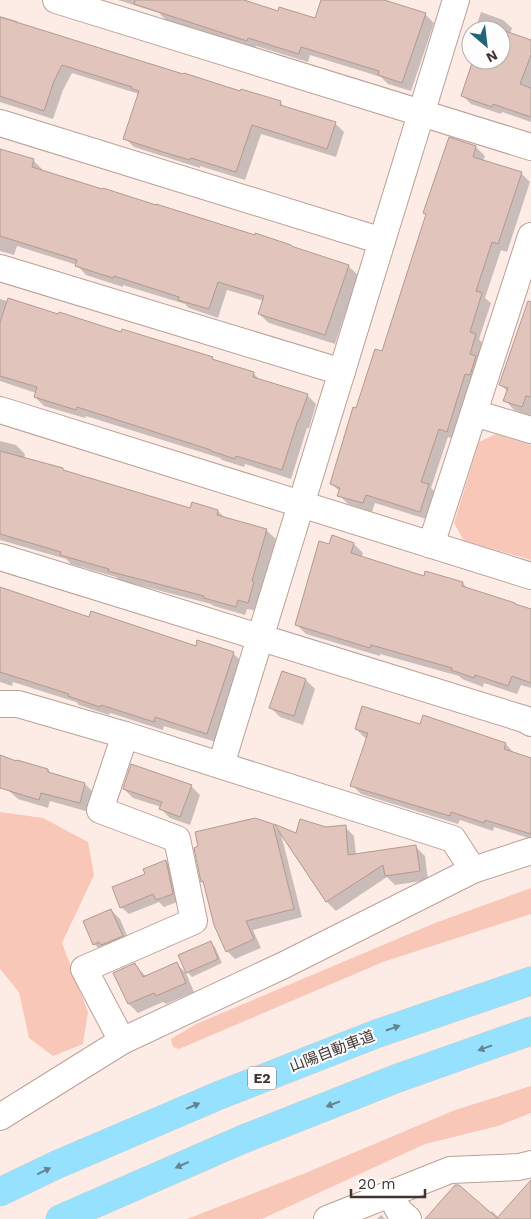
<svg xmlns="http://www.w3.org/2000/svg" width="531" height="1219" font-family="'Work Sans','Noto Sans JP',sans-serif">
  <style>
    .green { fill: #f8c7b7 }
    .shadow { fill: #0003 }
    .building { fill: #e1c5bc; stroke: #b39990 }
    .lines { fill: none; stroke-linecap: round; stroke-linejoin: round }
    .street-casing { stroke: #baa097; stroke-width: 28 }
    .highway-casing { stroke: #d1cfce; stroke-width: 29 }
    .street { stroke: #fff; stroke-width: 26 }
    .highway { stroke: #95e1fe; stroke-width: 28 }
    .oneway { fill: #66828d }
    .labels { text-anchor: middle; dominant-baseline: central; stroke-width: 4; stroke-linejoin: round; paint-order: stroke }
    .shield { fill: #fdfdfd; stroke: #79716e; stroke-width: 1 }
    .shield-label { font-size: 14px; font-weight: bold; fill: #403531 }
    .street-label { font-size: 15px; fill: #403531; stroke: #fdfdfd }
  </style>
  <rect width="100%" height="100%" fill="#fdece6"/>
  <g class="green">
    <path d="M496,434L531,445V560L464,541L454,523L479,442Z"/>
    <path d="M0,812L43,818L88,842L94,875L62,943L88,1012L83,1044L53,1056L29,1038L19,992L0,969Z"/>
    <path d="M531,888V914L383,962L179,1049L173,1047L171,1039L196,1024L435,923Z"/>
    <path d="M531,1086V1113L498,1126L425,1144L262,1219H187L303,1174L455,1110Z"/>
  </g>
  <g class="shadow">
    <path d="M118,0H239L279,12L316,20L322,0H385L390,3L425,14L434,23L411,91L388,84L381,77L310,55L308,62L256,46L255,49L166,20L159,13Z"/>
    <path d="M481,12L503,20L512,28L510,34L531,41V122L502,112L501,114L471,104L462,95L474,60H501V30H475Z"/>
    <path d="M0,16L17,21L20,25L241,92L280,102L285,108L335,123L344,132L336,157L261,134L245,180L200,166V168L134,147L125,138L139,94L72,73L63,90L53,119L0,102Z"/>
    <path d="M450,139L476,147L485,156L483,161L521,173L530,182L507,252L501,250L485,298L491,303L479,339L484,345L456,440L448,437L431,488L437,494L429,520L375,503L372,512L348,504L339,495L340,492L332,484L357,410L383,353L427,215L424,212Z"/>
    <path d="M0,150L34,161L43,170L42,171L256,237L291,246L294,249L348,266L358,275L335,344L269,323L259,314L264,301L227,290L218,318L189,308L185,304L123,285V287L86,275L77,265L17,246L14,255L0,251Z"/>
    <path d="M0,299L212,358L215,361L254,374L261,381L307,395L316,404L309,428H307L291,479L245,464L244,467L222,460L220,458L86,416L85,418L44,406L35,397L36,393L0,381Z"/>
    <path d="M531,320V416L514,410L505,400L508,392L500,384Z"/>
    <path d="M0,441L16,445L25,454L24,459L63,470L66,472L191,509L218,511L225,518L266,530L276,539L261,590L262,592L257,611L247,609L245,615L214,606L211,604L119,580L116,577L71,564L66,559L0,540Z"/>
    <path d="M333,537L354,544L363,553L361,558L424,578L463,583L468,589L531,610V688L521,685L517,694L484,683L483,687L462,679L459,676L380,654V656L306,634L296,624Z"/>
    <path d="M0,588L90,618L196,647L198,642L234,654L243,663L216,742L164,726L163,730L110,713L109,715L79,705L76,702L13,682L12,686L0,682Z"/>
    <path d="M282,672L306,680L315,689L303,725L280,717L271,708Z"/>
    <path d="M421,726L506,744L514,753L531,759V839L494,827L493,831L460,820L458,824L361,794L352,785L367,738H365L356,729Z"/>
    <path d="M0,756L17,763L48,770L52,774L85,784L94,793L89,812L50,801L48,808L18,799L9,791L0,787Z"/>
    <path d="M191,786L200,795L190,825L170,818L161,809V807L133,798L124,789Z"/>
    <path d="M273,825L278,831L279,830L297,834L326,828L345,827L354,836L356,855L416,847L425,856L428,880L395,885L387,877L336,911L327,902L281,834L302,917L253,930L261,948L235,959L227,951L205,884L202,881Z"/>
    <path d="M166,861L173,868L180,901L164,907L159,902L129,914L121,907L146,874Z"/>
    <path d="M111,910L120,919L131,945L104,953L94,944Z"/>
    <path d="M210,943L215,947L222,963L192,977L187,972Z"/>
    <path d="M177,964L186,973L194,992L166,1004L163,1002L138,1013L129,1004L134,965L147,977Z"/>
    <path d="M531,1187V1219H434L490,1214L492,1211L499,1218Z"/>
    <path d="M381,1215L385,1219H377Z"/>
  </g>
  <g class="building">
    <path d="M135,0H244L278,11L279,7L315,18L321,0H384L426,13L402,83L378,75L379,71L301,47L299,54L248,38L247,41L134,4Z"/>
    <path d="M0,17L183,74L184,73L240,91L241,89L281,101L280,105L336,122L327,149L252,125L236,172L191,158L190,160L163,152L123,139L139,91L132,89V87L62,65L54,81L44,111L0,96Z"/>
    <path d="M485,24L531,40V55L520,84L531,88V117L493,104L492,107L461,96L473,60H501V30H483Z"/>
    <path d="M449,137L476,146L473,157L522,172L498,244L492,242L476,291L482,293L470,332L476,334L470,354L476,356L470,375L465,374L447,432L439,429L421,482L429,484L420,512L366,495L363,503L337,496L340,488L330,484L353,407L356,408L375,349L382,351L426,214L423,213Z"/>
    <path d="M0,149L34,159L32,167L102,189L103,188L156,205V204L255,235V233L291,245V246L349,265L325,335L258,314L264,296L218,282L209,309L178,300L179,297L114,276L113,278L75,266L77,260L0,236Z"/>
    <path d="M8,298L58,314L59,312L121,332L122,329L213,357L212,359L254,372L253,377L308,394L299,420H298L282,470L236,456L235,459L211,451V450L77,407L76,410L34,397L37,387L0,376V322Z"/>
    <path d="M528,301L531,302V397L526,396L522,407L503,401L508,388L499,385Z"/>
    <path d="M0,451L63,468V470L190,508L192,502L218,510L217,515L267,529L252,581L254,582L248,603L238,600L236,607L204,598V596L108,571L109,569L60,555L61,552L0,534Z"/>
    <path d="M332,535L354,543L351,553L424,576L425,571L463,582L462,586L515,603V604L531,609V683L512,676L508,686L475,675L474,678L451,670L452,668L371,645L370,648L295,625L319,541L329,544Z"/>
    <path d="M0,587L89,617L91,611L196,646L197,640L234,652L207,734L155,717L154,722L101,705L100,707L68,696L69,694L0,672Z"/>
    <path d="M282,671L306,679L294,716L269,708Z"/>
    <path d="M362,706L420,724L423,715L506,743L504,749L531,758V834L485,820L484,823L451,812L450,816L350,786L368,733L355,729Z"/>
    <path d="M0,755L16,761L17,760L48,769V772L85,783L80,803L41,793L39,800L0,788Z"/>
    <path d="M131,764L192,785L180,817L159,809L162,802L123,789Z"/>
    <path d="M255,818L273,824L294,909L246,921L254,939L226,952L214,925L203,881L201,882L194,848L198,846L195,832Z"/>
    <path d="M300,819L326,827L346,825L348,855L416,845L420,871L385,876L383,865L326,902L274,824L296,833Z"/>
    <path d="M166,860L173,894L156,900L153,894L120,908L112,887L145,874L143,869Z"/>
    <path d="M111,909L123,936L101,945L99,942L93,945L83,921Z"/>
    <path d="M211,941L218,959L186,973L178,955Z"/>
    <path d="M177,962L186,983L156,996L154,993L128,1004L113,973L135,963L136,966H137L143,977Z"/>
    <path d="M531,1180V1219H425L455,1185H459L497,1218Z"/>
  </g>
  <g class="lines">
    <g class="street-casing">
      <g id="street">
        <path d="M56,0L531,147"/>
        <path d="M0,123L382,241"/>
        <path d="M0,268L342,372"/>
        <path d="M0,410L531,576"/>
        <path d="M474,413L531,430"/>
        <path d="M431,545L531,236"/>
        <path d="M0,557L524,719L531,723"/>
        <path d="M0,704H18L125,735L453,839L473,870"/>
        <path d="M221,765L456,0"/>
        <path d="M122,1041L84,969L194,921L177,839L100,810L125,735"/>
        <path d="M0,1117L122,1041L284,965L473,870L531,851"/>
        <path d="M390,1194L399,1211L408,1219"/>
        <path d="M327,1219L450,1170L519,1167L531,1164"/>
      </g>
    </g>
    <g class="highway-casing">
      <g id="highway">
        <path d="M0,1192L56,1165L220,1095L376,1034L531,981"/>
        <path d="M60,1219L241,1140L398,1078L531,1031"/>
      </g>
    </g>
    <use href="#street" class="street"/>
    <use href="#highway" class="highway"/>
  </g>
  <defs><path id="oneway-solid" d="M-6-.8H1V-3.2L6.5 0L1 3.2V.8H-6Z" transform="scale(1.25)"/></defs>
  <g class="oneway">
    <use href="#oneway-solid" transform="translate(393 1028) rotate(-19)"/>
    <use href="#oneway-solid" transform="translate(485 1048) rotate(160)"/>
    <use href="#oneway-solid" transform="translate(333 1104) rotate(159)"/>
    <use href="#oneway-solid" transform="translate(193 1106) rotate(-23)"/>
    <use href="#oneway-solid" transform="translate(182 1165) rotate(156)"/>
    <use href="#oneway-solid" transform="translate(44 1171) rotate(-26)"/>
  </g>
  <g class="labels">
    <rect class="shield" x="248" y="1066.5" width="28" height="23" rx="4"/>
    <g class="shield-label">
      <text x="262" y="1078">E2</text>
    </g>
    <g class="street-label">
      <text transform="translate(332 1051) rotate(-21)">山陽自動車道</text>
    </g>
  </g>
  <g transform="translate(486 45) rotate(152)"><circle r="24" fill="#fdfdfd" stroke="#b1adab"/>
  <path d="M0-4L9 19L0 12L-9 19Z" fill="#236378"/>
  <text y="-8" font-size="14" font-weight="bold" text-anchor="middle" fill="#403531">N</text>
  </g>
  <path d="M351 1189v8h74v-8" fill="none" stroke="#403531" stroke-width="2.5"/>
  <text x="358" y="1189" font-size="15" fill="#403531" stroke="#fdfdfd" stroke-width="4" paint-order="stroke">20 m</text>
</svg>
